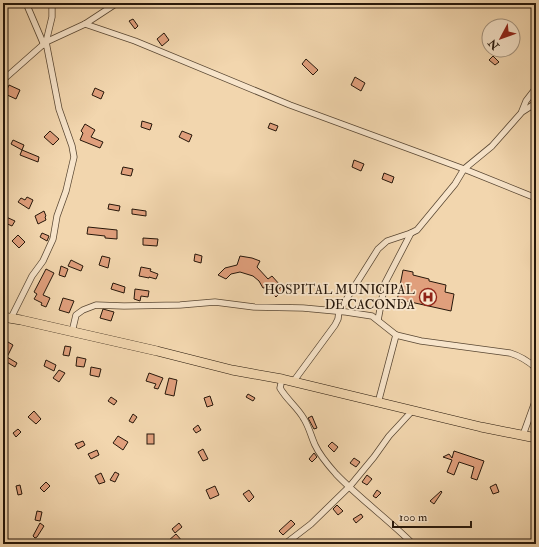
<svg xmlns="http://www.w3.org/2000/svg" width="539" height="547" font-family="'IM FELL Double Pica',serif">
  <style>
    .building { fill: #e09f7c; stroke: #26170a }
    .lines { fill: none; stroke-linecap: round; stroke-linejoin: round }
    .minor-casing { stroke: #594733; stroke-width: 7 }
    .primary-casing { stroke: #26170a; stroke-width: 10 }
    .minor { stroke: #f7e4ca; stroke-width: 5.5 }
    .primary { stroke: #f2d6ae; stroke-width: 9 }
    .labels { text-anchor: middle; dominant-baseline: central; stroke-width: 3.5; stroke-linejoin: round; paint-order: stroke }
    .poi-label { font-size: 13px; fill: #26170a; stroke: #f7e4ca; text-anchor: end }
  </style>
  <rect width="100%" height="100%" fill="#f2d6ae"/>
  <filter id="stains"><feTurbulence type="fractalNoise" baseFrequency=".005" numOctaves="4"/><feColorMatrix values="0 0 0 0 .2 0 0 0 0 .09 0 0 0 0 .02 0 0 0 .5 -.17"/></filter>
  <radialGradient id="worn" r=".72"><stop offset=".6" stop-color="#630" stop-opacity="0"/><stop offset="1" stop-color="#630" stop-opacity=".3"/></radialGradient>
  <g class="building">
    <path d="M133,19L138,26L135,29L129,21Z"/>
    <path d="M164,33L169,40L162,46L157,39Z"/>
    <path d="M493,56L499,62L495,65L489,60Z"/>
    <path d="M306,59L318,70L313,75L302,64Z"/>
    <path d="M355,77L365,83L361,91L351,85Z"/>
    <path d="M9,85L20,90L16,99L5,94Z"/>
    <path d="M95,88L104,92L101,99L92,95Z"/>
    <path d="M142,121L152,124L150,130L141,127Z"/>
    <path d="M270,123L278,126L276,131L268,128Z"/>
    <path d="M85,124L95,130L91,137L103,142L100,148L80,140L83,133L81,131Z"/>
    <path d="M50,131L59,139L53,145L44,137Z"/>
    <path d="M182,131L192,135L189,142L179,137Z"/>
    <path d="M13,140L24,145L22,150L11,144Z"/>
    <path d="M22,150L39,157L38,162L20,155Z"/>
    <path d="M354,160L364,164L361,171L352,167Z"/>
    <path d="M123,167L133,169L131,176L121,174Z"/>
    <path d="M384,173L394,177L392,183L382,179Z"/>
    <path d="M27,197L33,200L29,209L18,202L21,198L25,200Z"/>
    <path d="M109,204L120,206L119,211L108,209Z"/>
    <path d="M132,209L146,211V216L132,214Z"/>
    <path d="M44,211L46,216L45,217L46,220L38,224L35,216Z"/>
    <path d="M4,216L15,221L12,226L3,222Z"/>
    <path d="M88,227L117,230V239L105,238V236L87,234Z"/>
    <path d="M42,233L49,236L47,241L40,237Z"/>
    <path d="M18,235L25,242L19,248L12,241Z"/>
    <path d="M143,238L158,239L157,246L143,245Z"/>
    <path d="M195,254L202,256L201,263L194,261Z"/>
    <path d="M102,256L110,258L108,268L99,265Z"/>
    <path d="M240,256L252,258L260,261L257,267L268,279L272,276L280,285L263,288L259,281L253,276L240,272L231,274L226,279L218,275L225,268L237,265Z"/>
    <path d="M71,260L83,266L81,271L68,266Z"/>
    <path d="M61,266L68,269L65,277L59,275Z"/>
    <path d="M141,267L151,269L150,271L158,274L156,279L149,277V278L139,276Z"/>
    <path d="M46,269L54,273L43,295L50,298L46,307L41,305L42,303L34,299L37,294L34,292Z"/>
    <path d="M403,270L413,272V275L429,279V281L446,285L445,292L454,294L451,311L406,301V304L397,301Z"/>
    <path d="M113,283L125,287L124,293L111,289Z"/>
    <path d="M282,286L284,289L276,297L273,294Z"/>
    <path d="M135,289L149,291L148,297L141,296L140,301L134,299Z"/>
    <path d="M63,298L74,301L69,313L59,310Z"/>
    <path d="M103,309L114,312L111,321L100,318Z"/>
    <path d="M3,339L13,345L7,357L17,363L15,367L5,361L3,366Z"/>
    <path d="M65,346L71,347L69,356L63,355Z"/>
    <path d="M77,357L86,359L84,367L76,366Z"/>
    <path d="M46,360L56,365L54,371L44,366Z"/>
    <path d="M91,367L101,369L99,377L90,375Z"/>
    <path d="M59,370L65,373L59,382L53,378Z"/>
    <path d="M149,373L163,378L158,389L154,388L156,384L146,381Z"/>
    <path d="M169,378L177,380L174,396L165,394Z"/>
    <path d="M248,394L255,398L253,401L246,397Z"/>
    <path d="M210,396L213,405L207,407L204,398Z"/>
    <path d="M111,397L117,401L114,405L108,401Z"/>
    <path d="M34,411L41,419L36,424L28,417Z"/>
    <path d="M133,414L137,417L133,423L129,421Z"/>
    <path d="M312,416L317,428L314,429L308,418Z"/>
    <path d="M198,425L201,430L196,433L193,429Z"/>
    <path d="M18,429L21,432L16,437L13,433Z"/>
    <rect x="147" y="434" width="7" height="10"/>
    <path d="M118,436L128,442L123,450L113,443Z"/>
    <path d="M83,441L85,445L78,449L75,444Z"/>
    <path d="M332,442L338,447L334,452L328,446Z"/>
    <path d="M203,449L208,459L203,461L198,452Z"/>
    <path d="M97,450L99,455L91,459L88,454Z"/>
    <path d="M454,451L484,461L477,480L471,478L474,467L459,462L454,475L447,472L452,460L443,457L449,454L452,458Z"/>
    <path d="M314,453L317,457L312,462L309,459Z"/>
    <path d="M354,458L360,462L356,467L350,463Z"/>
    <path d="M115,472L119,474L115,482L110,480Z"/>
    <path d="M101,473L105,482L99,484L95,476Z"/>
    <path d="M367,475L372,479L367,485L362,482Z"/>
    <path d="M46,482L50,486L44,492L40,488Z"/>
    <path d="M496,484L499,492L493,494L490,487Z"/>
    <path d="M20,485L22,494L18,495L16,486Z"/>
    <path d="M215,486L219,495L210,499L206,490Z"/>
    <path d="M249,490L254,497L249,502L243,494Z"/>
    <path d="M377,490L381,493L376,498L373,496Z"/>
    <path d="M441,491L442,492L434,504L430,501Z"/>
    <path d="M337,505L343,511L338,515L333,509Z"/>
    <path d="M37,511L42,512L40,521L35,520Z"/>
    <path d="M361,514L363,517L356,523L353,519Z"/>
    <path d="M291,520L295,524L283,535L279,531Z"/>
    <path d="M40,523L44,526L37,537L35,538L33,536Z"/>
    <path d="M179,523L182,527L175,533L172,529Z"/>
    <path d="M176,534L183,542L181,544H170L168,541Z"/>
  </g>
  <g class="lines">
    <g class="minor-casing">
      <g id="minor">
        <path d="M26,3L44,45"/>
        <path d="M85,24L135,41L290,105L464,169L536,198"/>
        <path d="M3,80L46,42L85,24L117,3"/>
        <path d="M522,111L526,101L536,88"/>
        <path d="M11,318L32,276L43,261L53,239L57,216L66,191L74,157L72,146L59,109L46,42L52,17V3"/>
        <path d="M378,320L385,283L411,233L417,230L455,184L464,169L492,146L522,112L536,103"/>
        <path d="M72,332L76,315L83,310L96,305L124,306L180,305L215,302L254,307L303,308L346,312L372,316L396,335L421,341L510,353C520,356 528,361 536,368"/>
        <path d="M282,379L280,388C287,400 298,408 304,419C309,427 311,436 315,445C320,456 328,465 336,474C360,499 388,519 413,544"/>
        <path d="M293,382L335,325L338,319L339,311L378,249L387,241L411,233"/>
        <path d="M378,403L396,335"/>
        <path d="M523,435L536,399"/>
        <path d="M285,544L311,524L350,486L374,457L389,436L413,410"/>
      </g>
    </g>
    <g class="primary-casing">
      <path id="primary" d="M3,317L21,320L157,351L232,370L282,379L481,427L536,438"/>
    </g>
    <use href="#minor" class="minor"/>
    <use href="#primary" class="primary"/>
  </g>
  <defs>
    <g id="hospital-ring" transform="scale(0.9)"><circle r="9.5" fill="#f7e4ca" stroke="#8f2418" stroke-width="1.5"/><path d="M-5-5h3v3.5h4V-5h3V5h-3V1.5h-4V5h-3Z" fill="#8f2418"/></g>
  </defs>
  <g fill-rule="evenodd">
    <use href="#hospital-ring" x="428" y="297"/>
  </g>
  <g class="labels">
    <g class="poi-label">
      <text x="415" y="290">HOSPITAL MUNICIPAL<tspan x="415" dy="15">DE CACONDA</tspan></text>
    </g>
  </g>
  <rect width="539" height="547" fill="none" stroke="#f2d6ae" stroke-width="16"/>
  <rect x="4" y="4" width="531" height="539" fill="none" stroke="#26170a" stroke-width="2"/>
  <rect x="8" y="8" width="523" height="531" fill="none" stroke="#26170a"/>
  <g transform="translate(501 38) rotate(229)"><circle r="19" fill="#f7e4ca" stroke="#a3927d"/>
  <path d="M0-3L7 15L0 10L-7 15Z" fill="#8f2418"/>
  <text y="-6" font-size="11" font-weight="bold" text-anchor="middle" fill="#26170a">N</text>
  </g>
  <path d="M393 521v6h78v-6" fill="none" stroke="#26170a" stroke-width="2"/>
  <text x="399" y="521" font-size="12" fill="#26170a" stroke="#f7e4ca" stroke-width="3" paint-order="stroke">100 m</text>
  <rect width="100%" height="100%" filter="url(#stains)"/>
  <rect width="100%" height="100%" fill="url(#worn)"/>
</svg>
